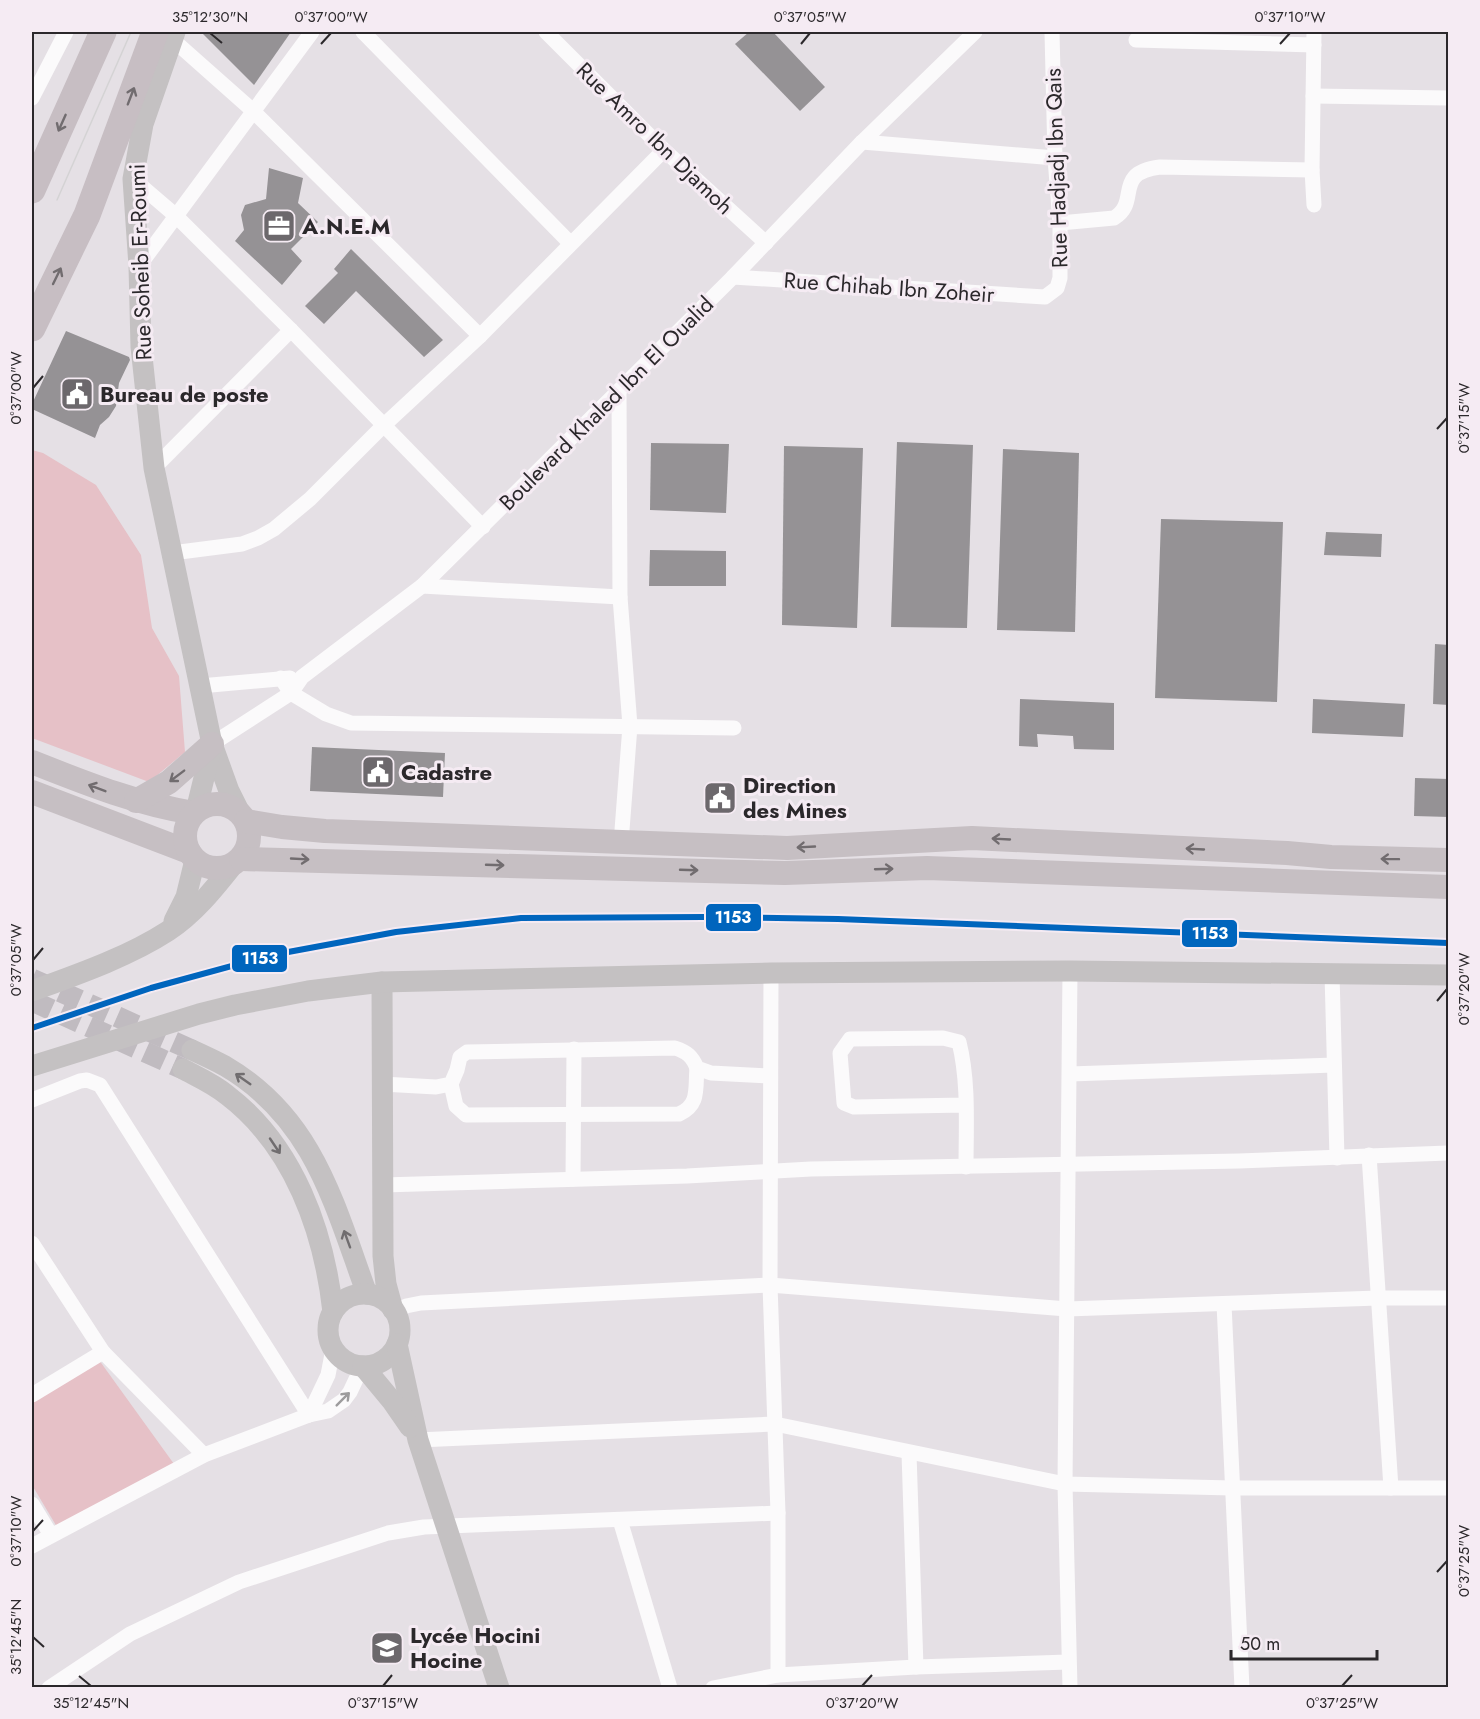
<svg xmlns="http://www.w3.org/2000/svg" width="1480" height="1719" font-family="Jost,sans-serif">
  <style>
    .green { fill: #e6c1c7 }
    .building { fill: #959295 }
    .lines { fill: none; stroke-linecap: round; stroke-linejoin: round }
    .secondary-tunnel { stroke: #c0bbc0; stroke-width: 21; stroke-dasharray: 21 10; stroke-linecap: butt }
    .street { stroke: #fbfafb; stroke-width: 15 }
    .secondary { stroke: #c4c1c2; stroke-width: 21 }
    .primary { stroke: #c6bfc3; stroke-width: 24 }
    .highway { stroke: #c7bec3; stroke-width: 27 }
    .tram { stroke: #d4d3d4; stroke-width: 1.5 }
    .rail-1-casing { stroke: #f5ebf3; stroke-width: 10 }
    .rail-1 { stroke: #0065bd; stroke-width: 6 }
    .oneway { stroke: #716c6f }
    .oneway2 { stroke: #706d6f }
    .oneway3 { stroke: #9d9c9d }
    .ticks { fill: none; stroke: #2b282b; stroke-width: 2 }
    .labels { text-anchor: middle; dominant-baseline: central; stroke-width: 6; stroke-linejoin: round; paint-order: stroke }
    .street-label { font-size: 22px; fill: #2b282b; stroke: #f5ebf3 }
    .poi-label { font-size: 22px; font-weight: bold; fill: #2b282b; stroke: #f5ebf3; text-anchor: start }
    .line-badge { stroke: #f5ebf3; stroke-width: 2 }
    .badge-label { font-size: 16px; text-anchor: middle; font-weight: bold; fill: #fff }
    .neatline { fill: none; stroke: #2b282b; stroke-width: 2 }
    .ticks-label { font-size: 15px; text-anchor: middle; fill: #2b282b }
  </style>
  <rect width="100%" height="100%" fill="#e5e0e5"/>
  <g class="green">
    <path d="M32,450L43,453L96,485L141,555L152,628L179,676L185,752L149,782L32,738Z"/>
    <path d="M99,1360L174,1464L57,1527L32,1485V1400Z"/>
  </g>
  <g class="building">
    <path d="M201,32H291L254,85Z"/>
    <path d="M749,32H773L825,87L800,111L735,44Z"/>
    <path d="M269,168L303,178L298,203L318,222L291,249L302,261L282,285L235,241L244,230L241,215L245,205L266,199Z"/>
    <path d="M351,249L443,340L424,357L356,291L324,324L305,306L338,273L334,269Z"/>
    <path d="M66,331L129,357L130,360L119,383L116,406L109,417L100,425L95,438L32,409V404Z"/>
    <path d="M897,442L973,445L967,628L891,627Z"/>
    <path d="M651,443L729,444L726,513L650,510Z"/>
    <path d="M784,446L863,448L857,628L782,625Z"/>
    <path d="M1003,449L1079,453L1075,632L997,630Z"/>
    <path d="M1161,519L1283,522L1277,702L1155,698Z"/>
    <path d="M1326,532L1382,534L1381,557L1324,555Z"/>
    <path d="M650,550L726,551V586H649Z"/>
    <path d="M1435,644L1449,645V705L1433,704Z"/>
    <path d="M1020,699L1114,703V750L1074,749L1073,736L1037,734L1038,747L1019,746Z"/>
    <path d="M1313,699L1405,704L1403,737L1312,733Z"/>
    <path d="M312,747L445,753L443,797L310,791Z"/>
    <path d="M1415,778L1449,779V817L1414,816Z"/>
  </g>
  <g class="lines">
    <g class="secondary-tunnel">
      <path d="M32,979L192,1050"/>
      <path d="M32,1001L183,1069"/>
    </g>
    <g class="street">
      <path d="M363,32L570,243"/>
      <path d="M546,32L664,150L766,243"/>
      <path d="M172,39L252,110L480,336"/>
      <path d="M1136,40L1314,45"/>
      <path d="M1313,96L1448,98"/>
      <path d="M32,98L66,32"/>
      <path d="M862,142L1055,158"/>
      <path d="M133,179L175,215L291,330L483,527"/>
      <path d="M1314,205L1312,170L1314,32"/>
      <path d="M1060,223L1114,218C1141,202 1112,173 1160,167L1312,170"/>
      <path d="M139,266L312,32"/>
      <path d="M733,277L1045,297L1057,288L1060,278V223L1055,158L1052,32"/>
      <path d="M619,391L620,597L630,726L621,843"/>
      <path d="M154,468L291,330"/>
      <path d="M172,553L242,544L258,538L274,529L310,499L383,426L480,336L664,150"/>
      <path d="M422,586L620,597"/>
      <path d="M281,678L291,693L326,714L351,723L734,728"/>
      <path d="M200,686L290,678"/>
      <path d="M212,744L291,693L302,677L422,586L733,277L862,142L975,32"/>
      <path d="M771,973L770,1285L778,1513V1675"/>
      <path d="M1332,974L1337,1158"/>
      <path d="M1070,1074L1334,1065"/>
      <path d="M382,1084L436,1087L451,1084L457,1070L460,1057L467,1052L675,1048C687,1052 692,1056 697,1068L711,1073L770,1076"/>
      <path d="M451,1084L456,1106L466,1115L679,1114C700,1105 695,1088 697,1068"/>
      <path d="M32,1100L80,1081L87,1080L100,1085L309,1415"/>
      <path d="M965,1105L854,1107L844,1103L840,1053L850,1039L943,1038L959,1042C969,1082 966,1126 966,1167"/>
      <path d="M1369,1155L1391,1488"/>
      <path d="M573,1179L574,1049"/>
      <path d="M383,1185L687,1176L811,1169L1239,1161L1448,1153"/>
      <path d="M32,1243L103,1352L204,1455"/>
      <path d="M1224,1304L1242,1688"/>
      <path d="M395,1313L406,1306L421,1303L770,1285L1067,1309L1378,1298H1448"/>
      <path d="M32,1395L103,1352"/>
      <path d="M309,1415L328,1375L333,1349"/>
      <path d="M418,1440L775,1424L1065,1484L1232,1488H1448"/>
      <path d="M909,1453L916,1667"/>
      <path d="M32,1504L51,1535"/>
      <path d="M620,1520L670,1688"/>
      <path d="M32,1546L204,1455L309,1415L328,1411L344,1400L350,1392L358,1375L359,1365"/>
      <path d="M49,1688L130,1634L239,1582L388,1533L424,1527L778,1513"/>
      <path d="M713,1688L778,1675L916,1667L1068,1662"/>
      <path d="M1070,1688L1065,1484L1070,971"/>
    </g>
    <g class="secondary">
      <path d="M175,32L143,124L133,179L139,266L141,347L154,468L212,744L229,791L240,813"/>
      <path d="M196,811L212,745"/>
      <path d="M174,921L186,897L195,860"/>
      <path d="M382,982L383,1256L386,1284L393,1310"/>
      <path d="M32,991C76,975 128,957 168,931C194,914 214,889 233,865"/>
      <path d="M192,1050C203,1055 214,1060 225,1066C314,1118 334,1204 367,1294"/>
      <path d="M32,1066L199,1014L235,1005L308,991L382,982L771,973L1070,971L1448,975"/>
      <path d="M183,1069C198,1077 214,1084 227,1095C294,1146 324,1231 333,1312"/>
      <circle cx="364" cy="1330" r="36"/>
      <path d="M397,1344L418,1440L499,1688"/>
      <path d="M363,1366L392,1401L410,1427"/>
    </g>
    <g class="primary">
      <path d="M32,762C85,783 137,804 194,813"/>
      <path d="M32,792L189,852"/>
      <path d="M136,801L169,782L212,744"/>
      <circle cx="217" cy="836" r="32"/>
      <path d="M246,821L282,827L325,831L787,848L972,838L1287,853L1331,857L1448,860"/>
      <path d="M241,859L785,873L927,868L1448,887"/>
    </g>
    <g class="highway">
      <path d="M32,190L103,32"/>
      <path d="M32,328L87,215L155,32"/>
    </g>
    <path class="tram" d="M57,200L131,32"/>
    <g class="rail-1-casing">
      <path id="rail-1" d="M32,1028L151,988L272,955L396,932L521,918L703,917L838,919L1448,943"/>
    </g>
    <use href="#rail-1" class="rail-1"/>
  </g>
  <defs><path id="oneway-shaft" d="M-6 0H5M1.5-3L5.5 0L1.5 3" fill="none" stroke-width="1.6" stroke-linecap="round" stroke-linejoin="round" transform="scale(1.5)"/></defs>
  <g class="oneway">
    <use href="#oneway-shaft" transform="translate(131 96) rotate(-69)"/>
    <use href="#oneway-shaft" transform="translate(62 123) rotate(114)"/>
    <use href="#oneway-shaft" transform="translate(57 276) rotate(-64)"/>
    <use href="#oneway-shaft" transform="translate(177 776) rotate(143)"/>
    <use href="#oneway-shaft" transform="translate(97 788) rotate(-159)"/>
    <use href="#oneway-shaft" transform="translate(1001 839) rotate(-177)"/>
    <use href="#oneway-shaft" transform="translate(806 847) rotate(177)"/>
    <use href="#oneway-shaft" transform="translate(1195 849) rotate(-177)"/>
    <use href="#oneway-shaft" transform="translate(300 859) rotate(3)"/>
    <use href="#oneway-shaft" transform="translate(1390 859) rotate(-179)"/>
    <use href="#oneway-shaft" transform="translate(495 865) rotate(2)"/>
    <use href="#oneway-shaft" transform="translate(884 869) rotate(-2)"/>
    <use href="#oneway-shaft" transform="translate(689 870) rotate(2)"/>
  </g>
  <g class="oneway2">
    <use href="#oneway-shaft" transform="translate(243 1079) rotate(-145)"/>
    <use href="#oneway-shaft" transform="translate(275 1146) rotate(56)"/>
    <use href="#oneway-shaft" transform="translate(347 1239) rotate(-110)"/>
  </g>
  <use class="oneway3" href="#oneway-shaft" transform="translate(343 1399) rotate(-45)"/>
  <path class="ticks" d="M210,33L222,43M321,44L331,33M801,44L810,33M1280,44L1290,33M33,388L43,376M1437,429L1447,418M33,960L43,948M1437,1001L1447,989M33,1531L43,1520M1437,1572L1447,1561M33,1637L44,1647M79,1676L91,1686M383,1686L392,1675M862,1686L872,1675M1342,1686L1352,1675"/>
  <defs>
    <g id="office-square" transform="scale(1.725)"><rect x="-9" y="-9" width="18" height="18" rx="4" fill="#6c686c" stroke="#f5ebf3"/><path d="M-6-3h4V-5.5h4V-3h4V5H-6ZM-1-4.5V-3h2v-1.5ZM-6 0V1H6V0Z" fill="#fff"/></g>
    <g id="civic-square" transform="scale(1.725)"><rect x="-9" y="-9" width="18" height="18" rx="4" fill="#6c686c" stroke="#f5ebf3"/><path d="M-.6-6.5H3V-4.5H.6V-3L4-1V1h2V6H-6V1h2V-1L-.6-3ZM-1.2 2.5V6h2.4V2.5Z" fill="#fff"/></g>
    <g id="school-square" transform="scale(1.725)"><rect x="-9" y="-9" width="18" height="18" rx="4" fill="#6c686c" stroke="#f5ebf3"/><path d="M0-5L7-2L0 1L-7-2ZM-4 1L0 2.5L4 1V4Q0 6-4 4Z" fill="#fff"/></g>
  </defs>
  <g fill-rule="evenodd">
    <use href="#office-square" x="279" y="226"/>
    <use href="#civic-square" x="77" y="394"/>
    <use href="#civic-square" x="378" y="772"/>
    <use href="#civic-square" x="720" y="798"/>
    <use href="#school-square" x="387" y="1648"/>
  </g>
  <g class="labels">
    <g class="street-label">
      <text transform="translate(655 138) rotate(44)">Rue Amro Ibn Djamoh</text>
      <text transform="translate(1056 168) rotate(-92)">Rue Hadjadj Ibn Qais</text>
      <text transform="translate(140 262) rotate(-92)">Rue Soheib Er-Roumi</text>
      <text transform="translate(889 287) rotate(4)">Rue Chihab Ibn Zoheir</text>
      <text transform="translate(606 403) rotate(-45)">Boulevard Khaled Ibn El Oualid</text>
    </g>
    <g class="poi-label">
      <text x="302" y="226">A.N.E.M</text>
      <text x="100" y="394">Bureau de poste</text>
      <text x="401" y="772">Cadastre</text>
      <text x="743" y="785">Direction<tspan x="743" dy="25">des Mines</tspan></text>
      <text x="410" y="1635">Lycée Hocini<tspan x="410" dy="25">Hocine</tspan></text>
    </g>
  </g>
  <g class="line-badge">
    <rect x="705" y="903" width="57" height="29" rx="6" fill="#0065bd"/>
    <rect x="1181" y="919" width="57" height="29" rx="6" fill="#0065bd"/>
    <rect x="231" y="944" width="57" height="29" rx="6" fill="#0065bd"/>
  </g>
  <g class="badge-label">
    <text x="733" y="923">1153</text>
    <text x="1210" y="939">1153</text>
    <text x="260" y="964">1153</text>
  </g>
  <rect width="1480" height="1719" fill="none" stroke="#f5ebf3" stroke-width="66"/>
  <path d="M1231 1650v9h146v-9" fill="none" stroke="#2b282b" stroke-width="3"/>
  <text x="1240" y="1650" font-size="18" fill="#2b282b" stroke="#f5ebf3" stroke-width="4.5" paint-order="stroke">50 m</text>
  <rect x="33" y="33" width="1414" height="1653" class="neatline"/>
  <g class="ticks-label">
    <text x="210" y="22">35°12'30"N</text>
    <text x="331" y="22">0°37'00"W</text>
    <text x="810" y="22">0°37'05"W</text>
    <text x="1290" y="22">0°37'10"W</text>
    <text transform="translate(16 388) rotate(-90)" y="5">0°37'00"W</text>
    <text transform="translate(1464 418) rotate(-90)" y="5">0°37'15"W</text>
    <text transform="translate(16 960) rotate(-90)" y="5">0°37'05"W</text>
    <text transform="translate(1464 989) rotate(-90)" y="5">0°37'20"W</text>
    <text transform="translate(16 1531) rotate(-90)" y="5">0°37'10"W</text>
    <text transform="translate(1464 1561) rotate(-90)" y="5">0°37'25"W</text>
    <text transform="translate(16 1637) rotate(-90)" y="5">35°12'45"N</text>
    <text x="91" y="1708">35°12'45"N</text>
    <text x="383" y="1708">0°37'15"W</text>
    <text x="862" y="1708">0°37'20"W</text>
    <text x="1342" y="1708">0°37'25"W</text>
  </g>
</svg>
